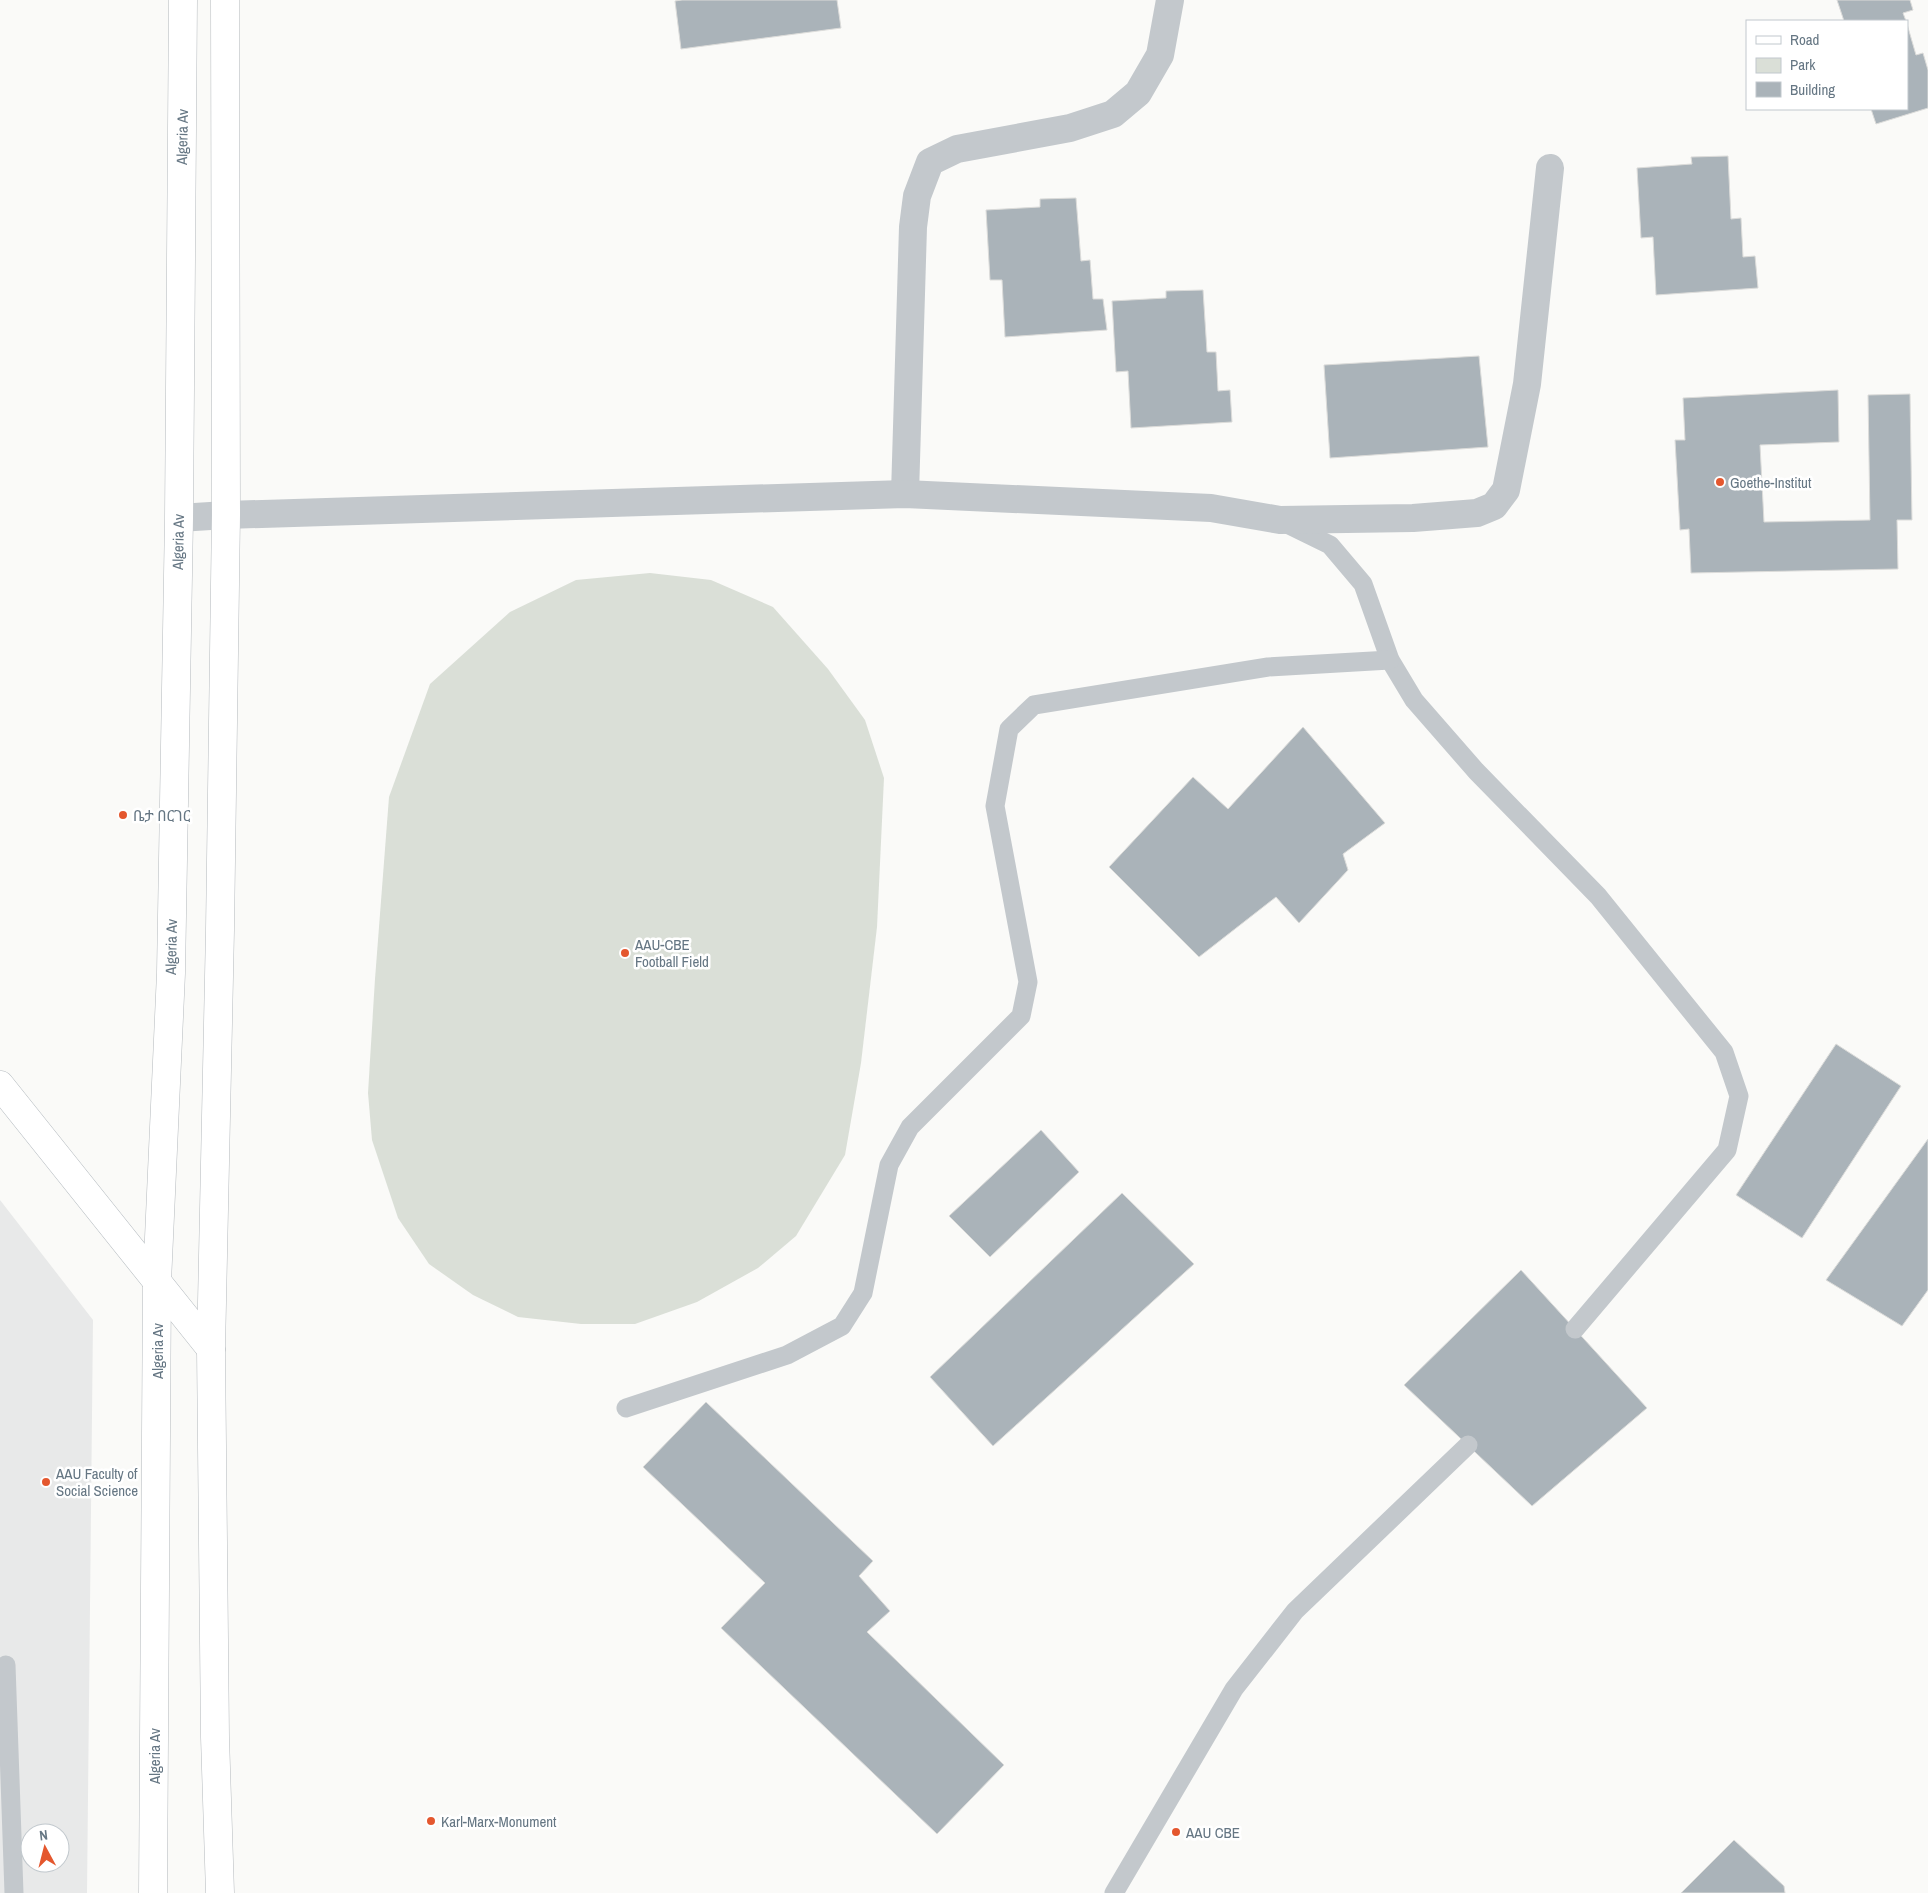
<svg xmlns="http://www.w3.org/2000/svg" width="1928" height="1893" font-family="'Archivo Narrow','Noto Sans Ethiopic',sans-serif">
  <style>
    .built { fill: #e8e9e9; fill-rule: evenodd }
    .green { fill: #dadfd7 }
    .building { fill: #aab3b9; stroke: #dcdcda }
    .lines { fill: none; stroke-linecap: round; stroke-linejoin: round }
    .secondary-casing { stroke: #b3babf; stroke-width: 29 }
    .primary-casing { stroke: #b5babe; stroke-width: 29 }
    .service { stroke: #c3c8cc; stroke-width: 19 }
    .minor { stroke: #c3c8cc; stroke-width: 28 }
    .secondary { stroke: #fff; stroke-width: 28 }
    .primary { stroke: #fff; stroke-width: 28 }
    .poi-dot { fill: #e4572e; stroke: #fff; stroke-width: 2 }
    .labels { text-anchor: middle; dominant-baseline: central; stroke-width: 5; stroke-linejoin: round; paint-order: stroke }
    .street-label { font-size: 15px; fill: #657683; stroke: #fff }
    .poi-label { font-size: 15px; fill: #657683; stroke: #fff; text-anchor: start }
  </style>
  <rect width="100%" height="100%" fill="#fafaf8"/>
  <path class="built" d="M0,1200L93,1320L87,1893H0ZM30,1833H60V1863H30Z"/>
  <path class="green" d="M650,573L711,580L773,607L828,669L865,720L884,778L877,927L861,1063L845,1155L796,1236L758,1268L697,1302L635,1324H581L518,1317L473,1295L429,1264L398,1218L372,1140L368,1093L375,979L389,797L430,684L510,612L576,580Z"/>
  <g class="building">
    <path d="M682,0H837L841,28L681,49L675,1Z"/>
    <path d="M1837,0H1910L1913,10L1903,13L1906,21H1844Z"/>
    <path d="M1907,24L1916,55L1923,53L1928,70V108L1876,124L1871,109H1907Z"/>
    <path d="M1728,156L1731,219L1741,218L1743,257L1755,256L1758,288L1656,295L1653,237L1641,238L1637,168L1692,164L1691,157Z"/>
    <path d="M1076,198L1081,261L1090,260L1093,299H1103L1107,330L1005,337L1002,280H990L986,210L1040,207V199Z"/>
    <path d="M1203,290L1207,352H1216L1218,391L1230,390L1232,422L1131,428L1128,371L1116,372L1112,301L1166,298V291Z"/>
    <path d="M1479,356L1488,447L1330,458L1324,365Z"/>
    <path d="M1838,390L1839,442L1760,445L1764,522L1870,520L1868,395L1910,394L1912,520H1897L1898,569L1691,573L1689,529L1680,530L1675,440H1685L1683,398Z"/>
    <path d="M1303,727L1385,823L1343,854L1348,870L1299,923L1276,897L1199,957L1109,867L1193,777L1228,809Z"/>
    <path d="M1836,1044L1901,1086L1802,1238L1736,1195Z"/>
    <path d="M1041,1130L1079,1172L990,1257L949,1216Z"/>
    <path d="M1928,1139V1290L1902,1326L1826,1280Z"/>
    <path d="M1122,1193L1194,1264L993,1446L930,1377Z"/>
    <path d="M1521,1270L1647,1408L1532,1506L1404,1385Z"/>
    <path d="M706,1402L873,1561L859,1576L890,1611L867,1632L1004,1765L937,1834L721,1628L765,1583L643,1467Z"/>
    <path d="M1734,1840L1784,1886L1785,1893H1681Z"/>
  </g>
  <g class="lines">
    <g class="secondary-casing">
      <path id="secondary" d="M0,1085L211,1349"/>
    </g>
    <g class="primary-casing">
      <g id="primary">
        <path d="M153,1893L157,1282L171,973L179,518L183,0"/>
        <path d="M220,1893L215,1737L211,1349L220,930L226,515L225,0"/>
      </g>
    </g>
    <g class="service">
      <path d="M1283,522L1330,545L1363,584L1390,660L1414,700L1476,771L1598,896L1724,1052L1739,1096L1727,1150L1575,1329"/>
      <path d="M626,1408L787,1355L842,1326L863,1293L889,1165L910,1127L1021,1016L1028,982L995,806L1009,729L1034,705L1268,667L1390,660"/>
      <path d="M6,1665L14,1893"/>
      <path d="M1114,1893L1234,1689L1295,1611L1468,1445"/>
    </g>
    <g class="minor">
      <path d="M905,494L913,227L917,196L930,162L957,149L1070,128L1113,114L1138,93L1160,55L1170,0"/>
      <path d="M179,518L226,515L905,494L1211,508L1280,520L1413,518L1477,513L1494,506L1506,490L1527,384L1550,168"/>
    </g>
    <use href="#secondary" class="secondary"/>
    <use href="#primary" class="primary"/>
  </g>
  <g class="poi-dot">
    <circle cx="1720" cy="482" r="5"/>
    <circle cx="123" cy="815" r="5"/>
    <circle cx="625" cy="953" r="5"/>
    <circle cx="46" cy="1482" r="5"/>
    <circle cx="431" cy="1821" r="5"/>
    <circle cx="1176" cy="1832" r="5"/>
  </g>
  <g class="labels">
    <g class="street-label">
      <text transform="translate(182 137) rotate(-89)">Algeria Av</text>
      <text transform="translate(178 542) rotate(-89)">Algeria Av</text>
      <text transform="translate(171 947) rotate(-89)">Algeria Av</text>
      <text transform="translate(157 1351) rotate(-90)">Algeria Av</text>
      <text transform="translate(154 1756) rotate(-90)">Algeria Av</text>
    </g>
    <g class="poi-label">
      <text x="1730" y="482">Goethe-Institut</text>
      <text x="133" y="815">ቤታ በርገር</text>
      <text x="635" y="944">AAU-CBE<tspan x="635" dy="17">Football Field</tspan></text>
      <text x="56" y="1473">AAU Faculty of<tspan x="56" dy="17">Social Science</tspan></text>
      <text x="441" y="1821">Karl-Marx-Monument</text>
      <text x="1186" y="1832">AAU CBE</text>
    </g>
  </g>
  <rect x="1746" y="20" width="162" height="90" fill="#ffffff" stroke="#c1c8cd"/>
  <rect x="1756" y="36" width="25" height="8" fill="#ffffff" stroke="#c1c8cd"/>
  <text x="1790" y="45" font-size="15" fill="#657683">Road</text>
  <rect x="1756" y="58" width="25" height="15" fill="#dadfd7" stroke="#c1c8cd"/>
  <text x="1790" y="70" font-size="15" fill="#657683">Park</text>
  <rect x="1756" y="82" width="25" height="15" fill="#aab3b9" stroke="#c1c8cd"/>
  <text x="1790" y="95" font-size="15" fill="#657683">Building</text>
  <g transform="translate(45 1848) rotate(353)"><circle r="24" fill="#ffffff" stroke="#c1c8cd"/>
  <path d="M0-4L9 19L0 12L-9 19Z" fill="#e4572e"/>
  <text y="-8" font-size="14" font-weight="bold" text-anchor="middle" fill="#657683">N</text>
  </g>
</svg>
